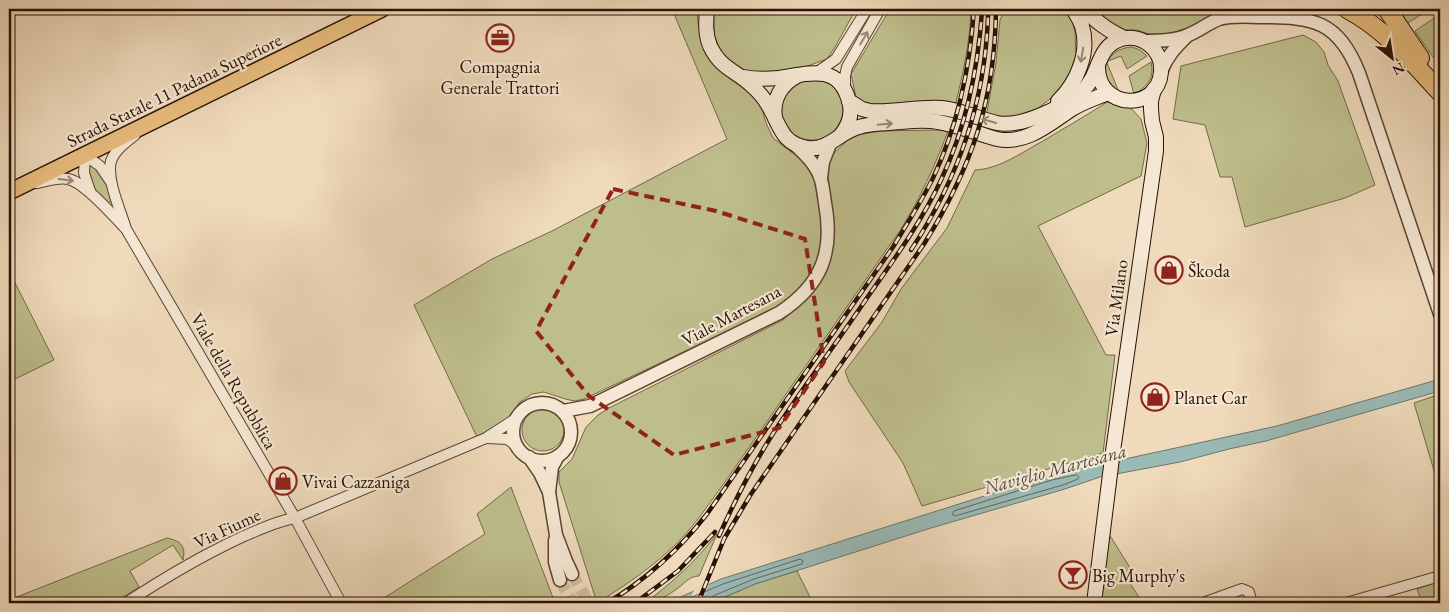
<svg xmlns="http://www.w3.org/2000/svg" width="1449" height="612" font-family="'EB Garamond',serif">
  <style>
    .green { fill: #bebe8c; stroke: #736848 }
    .water { fill: #9abab6; stroke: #6c776e }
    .pier { fill: #efdabb }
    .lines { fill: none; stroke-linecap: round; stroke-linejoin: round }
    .shore { stroke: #61665c; stroke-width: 1 }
    .tertiary-tunnel { stroke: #d1bc9f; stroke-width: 12; stroke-dasharray: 12 6; stroke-linecap: butt }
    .minor-casing { stroke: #5a4431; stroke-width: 12 }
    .tertiary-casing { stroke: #5a4431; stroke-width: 15 }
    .secondary-casing { stroke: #281203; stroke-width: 16 }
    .primary-casing { stroke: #281203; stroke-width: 18 }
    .motorway-casing { stroke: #281203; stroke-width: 20 }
    .minor { stroke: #f5e7d3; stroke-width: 10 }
    .tertiary { stroke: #f5e7d3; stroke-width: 12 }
    .secondary { stroke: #f5e7d3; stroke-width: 14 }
    .primary { stroke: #e8bd7e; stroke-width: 15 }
    .motorway { stroke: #e8bd7e; stroke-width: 18 }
    .rail-casing { stroke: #281203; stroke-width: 4.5 }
    .rail { stroke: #f5e7d3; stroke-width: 2.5; stroke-dasharray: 8; stroke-linecap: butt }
    .oneway { stroke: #998775 }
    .marked { fill: none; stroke: #8f2418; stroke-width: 4; stroke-dasharray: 10 6; stroke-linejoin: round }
    .labels { text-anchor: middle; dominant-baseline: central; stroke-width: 4.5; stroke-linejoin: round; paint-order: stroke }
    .poi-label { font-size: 18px; fill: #281203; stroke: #f5e7d3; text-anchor: start }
    .street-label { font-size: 18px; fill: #281203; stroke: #f5e7d3 }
    .water-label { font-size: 19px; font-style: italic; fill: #504d42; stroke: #f5e7d3 }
  </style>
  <rect width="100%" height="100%" fill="#efdabb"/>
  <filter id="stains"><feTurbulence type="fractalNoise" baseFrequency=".004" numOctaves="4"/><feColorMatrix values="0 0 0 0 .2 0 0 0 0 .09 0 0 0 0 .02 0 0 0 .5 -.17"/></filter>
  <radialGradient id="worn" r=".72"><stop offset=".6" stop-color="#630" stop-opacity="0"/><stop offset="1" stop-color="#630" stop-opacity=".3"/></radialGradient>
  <g class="green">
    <path d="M672,9H697L698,23L705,51L722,73L749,90L760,102L766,123L773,138L799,158L810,169L814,179L823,227L821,249L814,269L808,279L799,289L784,304L772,310L584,399L575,401L565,399L544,392L532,394L520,402L507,419L477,437L414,305L492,259L552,231L727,139Z"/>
    <path d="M714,9H856L835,47L827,59L791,72L772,76L737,69L722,55L714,34Z"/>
    <path d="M890,9H971C970,42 963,74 955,106H870L856,97L851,74Z"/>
    <path d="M1005,9H1066L1072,20L1075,32L1076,55L1071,70L1059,92L1032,113L1018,118L986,117L996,63L1000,20Z"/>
    <path d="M1094,9H1221L1220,12L1179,32L1165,35L1149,34L1137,30H1118L1109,25Z"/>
    <path d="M1396,9H1430L1406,24Z"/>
    <path d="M1440,14V67L1415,31Z"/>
    <path d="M1303,35L1316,42L1324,52L1328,65L1338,81L1375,185L1345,198L1245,227L1232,177H1220L1205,125L1173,119L1181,66Z"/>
    <path d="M1132,47L1140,50L1147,56L1127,69L1121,56L1108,61L1107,63L1119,92C1094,79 1105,48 1132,47Z"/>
    <path d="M1151,62C1155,78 1147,87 1134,94L1129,76Z"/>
    <circle cx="812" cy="109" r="31"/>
    <path d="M1107,102L1126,103L1141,119L1147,143L1141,176L1038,226L1106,355H1115L1103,453L922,506L903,463L849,382L845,371L882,322L901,289L947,228L975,170C1000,169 1022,152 1043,141C1064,128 1086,116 1107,102Z"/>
    <path d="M941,130L948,131C935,166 920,198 901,229L727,479C711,501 696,524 677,543C653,567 626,585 597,603L559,482V472L572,459L586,427L598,415L609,408L783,320L809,297L824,276L833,243L834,222L827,169L832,155L848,140L858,135L880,131Z"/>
    <path d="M90,165L104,172L113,200L108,203L103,202L95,192L86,170L88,166Z"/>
    <path d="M9,271L54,360L9,382Z"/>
    <path d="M1440,394V491L1414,403Z"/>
    <circle cx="543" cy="430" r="21"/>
    <path d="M511,487L555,603H376L485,534L477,514Z"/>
    <path d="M717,534L699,576C690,576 686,582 678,588C669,595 656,603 645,603C673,582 695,562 717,534Z"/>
    <path d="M1109,534L1132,571L1125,576L1143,603H1100Z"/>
    <path d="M167,538C181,541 186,546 183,560L173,545L130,571L139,587L114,603H9V600Z"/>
    <path d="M797,571L813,603H711L755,584Z"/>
    <path d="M1440,581V603H1422L1417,589Z"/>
  </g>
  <path class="water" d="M1440,379V391L1266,441L1229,449L1180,462L1100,477L1065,489L931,528L755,584L711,603H667L721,579L1051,475L1277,426Z"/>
  <path class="pier" d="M710,581L701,603H689L695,587Z"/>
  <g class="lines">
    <g class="shore">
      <path d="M1077,475L1079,477L1078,479L1063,485L955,516L952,514L954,511L1052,480Z"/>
      <path d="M678,603L723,584L800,559L803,561L802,564L754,579L715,595L711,598L710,603"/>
    </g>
    <g class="tertiary-tunnel">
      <path d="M572,574L589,603"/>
      <path d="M560,580L573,603"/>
    </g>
    <g class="minor-casing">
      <g id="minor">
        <path d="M816,73L836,59L867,9"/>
        <path d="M845,91V76L847,67L880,9"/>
        <path d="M135,135C126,142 115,150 111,161C106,180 121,211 126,229L295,518L341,603"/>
        <path d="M37,183C47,181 58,177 68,179C84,182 112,214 124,227"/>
        <path d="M90,191L84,173L85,155L100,166L111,182"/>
        <path d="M487,438L507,439L518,447"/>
        <path d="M126,603C164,578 203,555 244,536C261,529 277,521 295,518L486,438L517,418"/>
        <path d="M1203,603L1242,589L1249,592L1252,603"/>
        <path d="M1346,603L1440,576"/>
      </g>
    </g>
    <g class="tertiary-casing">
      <g id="tertiary">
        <path d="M1143,41C1158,41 1174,41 1188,35C1199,31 1208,23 1219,19C1233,15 1248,17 1262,17C1314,17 1338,21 1359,73L1440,314"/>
        <path d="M1161,72C1167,56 1175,48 1187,36"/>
        <path d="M821,178L823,162L830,144"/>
        <circle cx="542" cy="432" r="29"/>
        <path d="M563,411L590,406L779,313C822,285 834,252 825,203C824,195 823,187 821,180C817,165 804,153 793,143"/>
        <path d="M529,457L540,473L549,492L556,535L566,561L572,574"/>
        <path d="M549,492L552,467L558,456"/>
        <path d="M555,540V562L560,580"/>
      </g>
    </g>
    <g class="secondary-casing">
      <g id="secondary">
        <path d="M707,9C706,22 705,34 710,46C721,69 735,70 751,85C758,91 764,98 768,105C780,124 781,144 807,148C829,151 839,132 859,127C868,124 879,124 889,123C905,122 922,119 938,122C958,125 978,134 997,139C1026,145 1049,124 1072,109C1083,102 1096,98 1108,93"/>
        <path d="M1083,9C1096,21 1109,32 1125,38"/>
        <path d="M743,77C754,79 766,79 778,78C804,75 837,62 848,98C853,111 850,124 841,135"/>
        <path d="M849,101L862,109L870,111C894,113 918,106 942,108C961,110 979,119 997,123C1022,128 1062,107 1081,92C1101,76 1095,47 1121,39C1142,33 1163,50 1161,72C1158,112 1098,110 1098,67"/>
        <path d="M1058,101C1077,83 1090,52 1082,26C1080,20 1076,14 1073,9"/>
        <path d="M775,118C772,100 781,84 797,76"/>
        <path d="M1094,603L1112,458L1156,151V137L1152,121L1151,109V101L1154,89"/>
      </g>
    </g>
    <g class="primary-casing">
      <path id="primary" d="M9,192L382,9"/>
    </g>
    <g class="motorway-casing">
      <g id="motorway">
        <path d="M1347,9C1385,29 1411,61 1440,92"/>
        <path d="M1387,9L1420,58"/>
      </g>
    </g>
    <use href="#minor" class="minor"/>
    <use href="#tertiary" class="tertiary"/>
    <use href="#secondary" class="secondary"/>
    <use href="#primary" class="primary"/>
    <use href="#motorway" class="motorway"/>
    <g class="rail-casing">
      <g id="rail">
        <path d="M911,250C959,177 985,102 988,16"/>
        <path d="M719,536C735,500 753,465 774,432C804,386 838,341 869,295C895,258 922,221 941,180C966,127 978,69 982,11"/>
        <path d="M607,603C647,579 678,551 707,514L893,247C907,224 921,202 933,178C958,125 970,67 974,9"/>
        <path d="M635,603L678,571L715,532"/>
        <path d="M698,603L724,539L751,494L924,244C972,167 995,100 996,9"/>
      </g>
    </g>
    <use href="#rail" class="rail"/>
  </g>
  <defs><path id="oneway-shaft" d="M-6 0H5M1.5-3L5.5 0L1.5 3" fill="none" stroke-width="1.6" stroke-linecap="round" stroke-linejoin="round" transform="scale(1.25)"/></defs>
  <g class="oneway">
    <use href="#oneway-shaft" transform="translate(864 38) rotate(-60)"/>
    <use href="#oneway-shaft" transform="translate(1082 55) rotate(100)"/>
    <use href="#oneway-shaft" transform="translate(989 121) rotate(-164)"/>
    <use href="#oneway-shaft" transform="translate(885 124) rotate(-5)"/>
    <use href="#oneway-shaft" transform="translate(66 180) rotate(7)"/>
  </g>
  <path class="marked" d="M613,189L716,211L805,239L824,362L779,428L674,455L589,396L536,331Z"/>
  <defs>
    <g id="office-ring" transform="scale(1.4375)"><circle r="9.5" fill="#f5e7d3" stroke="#8f2418" stroke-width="1.5"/><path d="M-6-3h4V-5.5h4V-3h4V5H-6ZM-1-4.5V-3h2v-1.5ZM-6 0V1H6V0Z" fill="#8f2418"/></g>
    <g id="shop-ring" transform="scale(1.4375)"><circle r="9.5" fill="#f5e7d3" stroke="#8f2418" stroke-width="1.5"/><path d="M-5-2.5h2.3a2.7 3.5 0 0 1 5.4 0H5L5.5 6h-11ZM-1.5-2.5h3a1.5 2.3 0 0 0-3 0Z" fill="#8f2418"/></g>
    <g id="bar-ring" transform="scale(1.4375)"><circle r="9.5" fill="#f5e7d3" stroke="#8f2418" stroke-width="1.5"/><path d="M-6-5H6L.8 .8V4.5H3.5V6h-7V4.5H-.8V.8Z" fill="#8f2418"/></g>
  </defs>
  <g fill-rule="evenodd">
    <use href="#office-ring" x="500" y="38"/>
    <use href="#shop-ring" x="1169" y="270"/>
    <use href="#shop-ring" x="1155" y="397"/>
    <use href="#shop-ring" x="283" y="481"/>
    <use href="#bar-ring" x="1073" y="575"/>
  </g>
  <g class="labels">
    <g class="poi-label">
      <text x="500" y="66" text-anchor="middle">Compagnia<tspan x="500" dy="21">Generale Trattori</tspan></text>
      <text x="1188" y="270">Škoda</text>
      <text x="1174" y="397">Planet Car</text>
      <text x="302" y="481">Vivai Cazzaniga</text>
      <text x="1092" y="575">Big Murphy's</text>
    </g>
    <g class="street-label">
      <text transform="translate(174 90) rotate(-26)">Strada Statale 11 Padana Superiore</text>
      <text transform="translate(1116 298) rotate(-82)">Via Milano</text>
      <text transform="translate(731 315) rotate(-28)">Viale Martesana</text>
      <text transform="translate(234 381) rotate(60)">Viale della Repubblica</text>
      <text transform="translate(227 528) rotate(-25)">Via Fiume</text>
    </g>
    <g class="water-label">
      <text transform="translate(1055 469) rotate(-15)">Naviglio Martesana</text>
    </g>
  </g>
  <rect width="1449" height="612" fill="none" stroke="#efdabb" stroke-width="30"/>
  <rect x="10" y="10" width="1429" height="592" fill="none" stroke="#281203" stroke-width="2.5"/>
  <rect x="15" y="15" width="1419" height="582" fill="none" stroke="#281203"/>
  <g transform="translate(1392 58) rotate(150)" stroke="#f5e7d3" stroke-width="4" paint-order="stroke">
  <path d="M0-4L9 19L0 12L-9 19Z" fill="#281203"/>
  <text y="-8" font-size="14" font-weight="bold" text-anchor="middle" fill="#281203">N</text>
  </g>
  <rect width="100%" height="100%" filter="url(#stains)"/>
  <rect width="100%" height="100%" fill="url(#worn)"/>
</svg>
